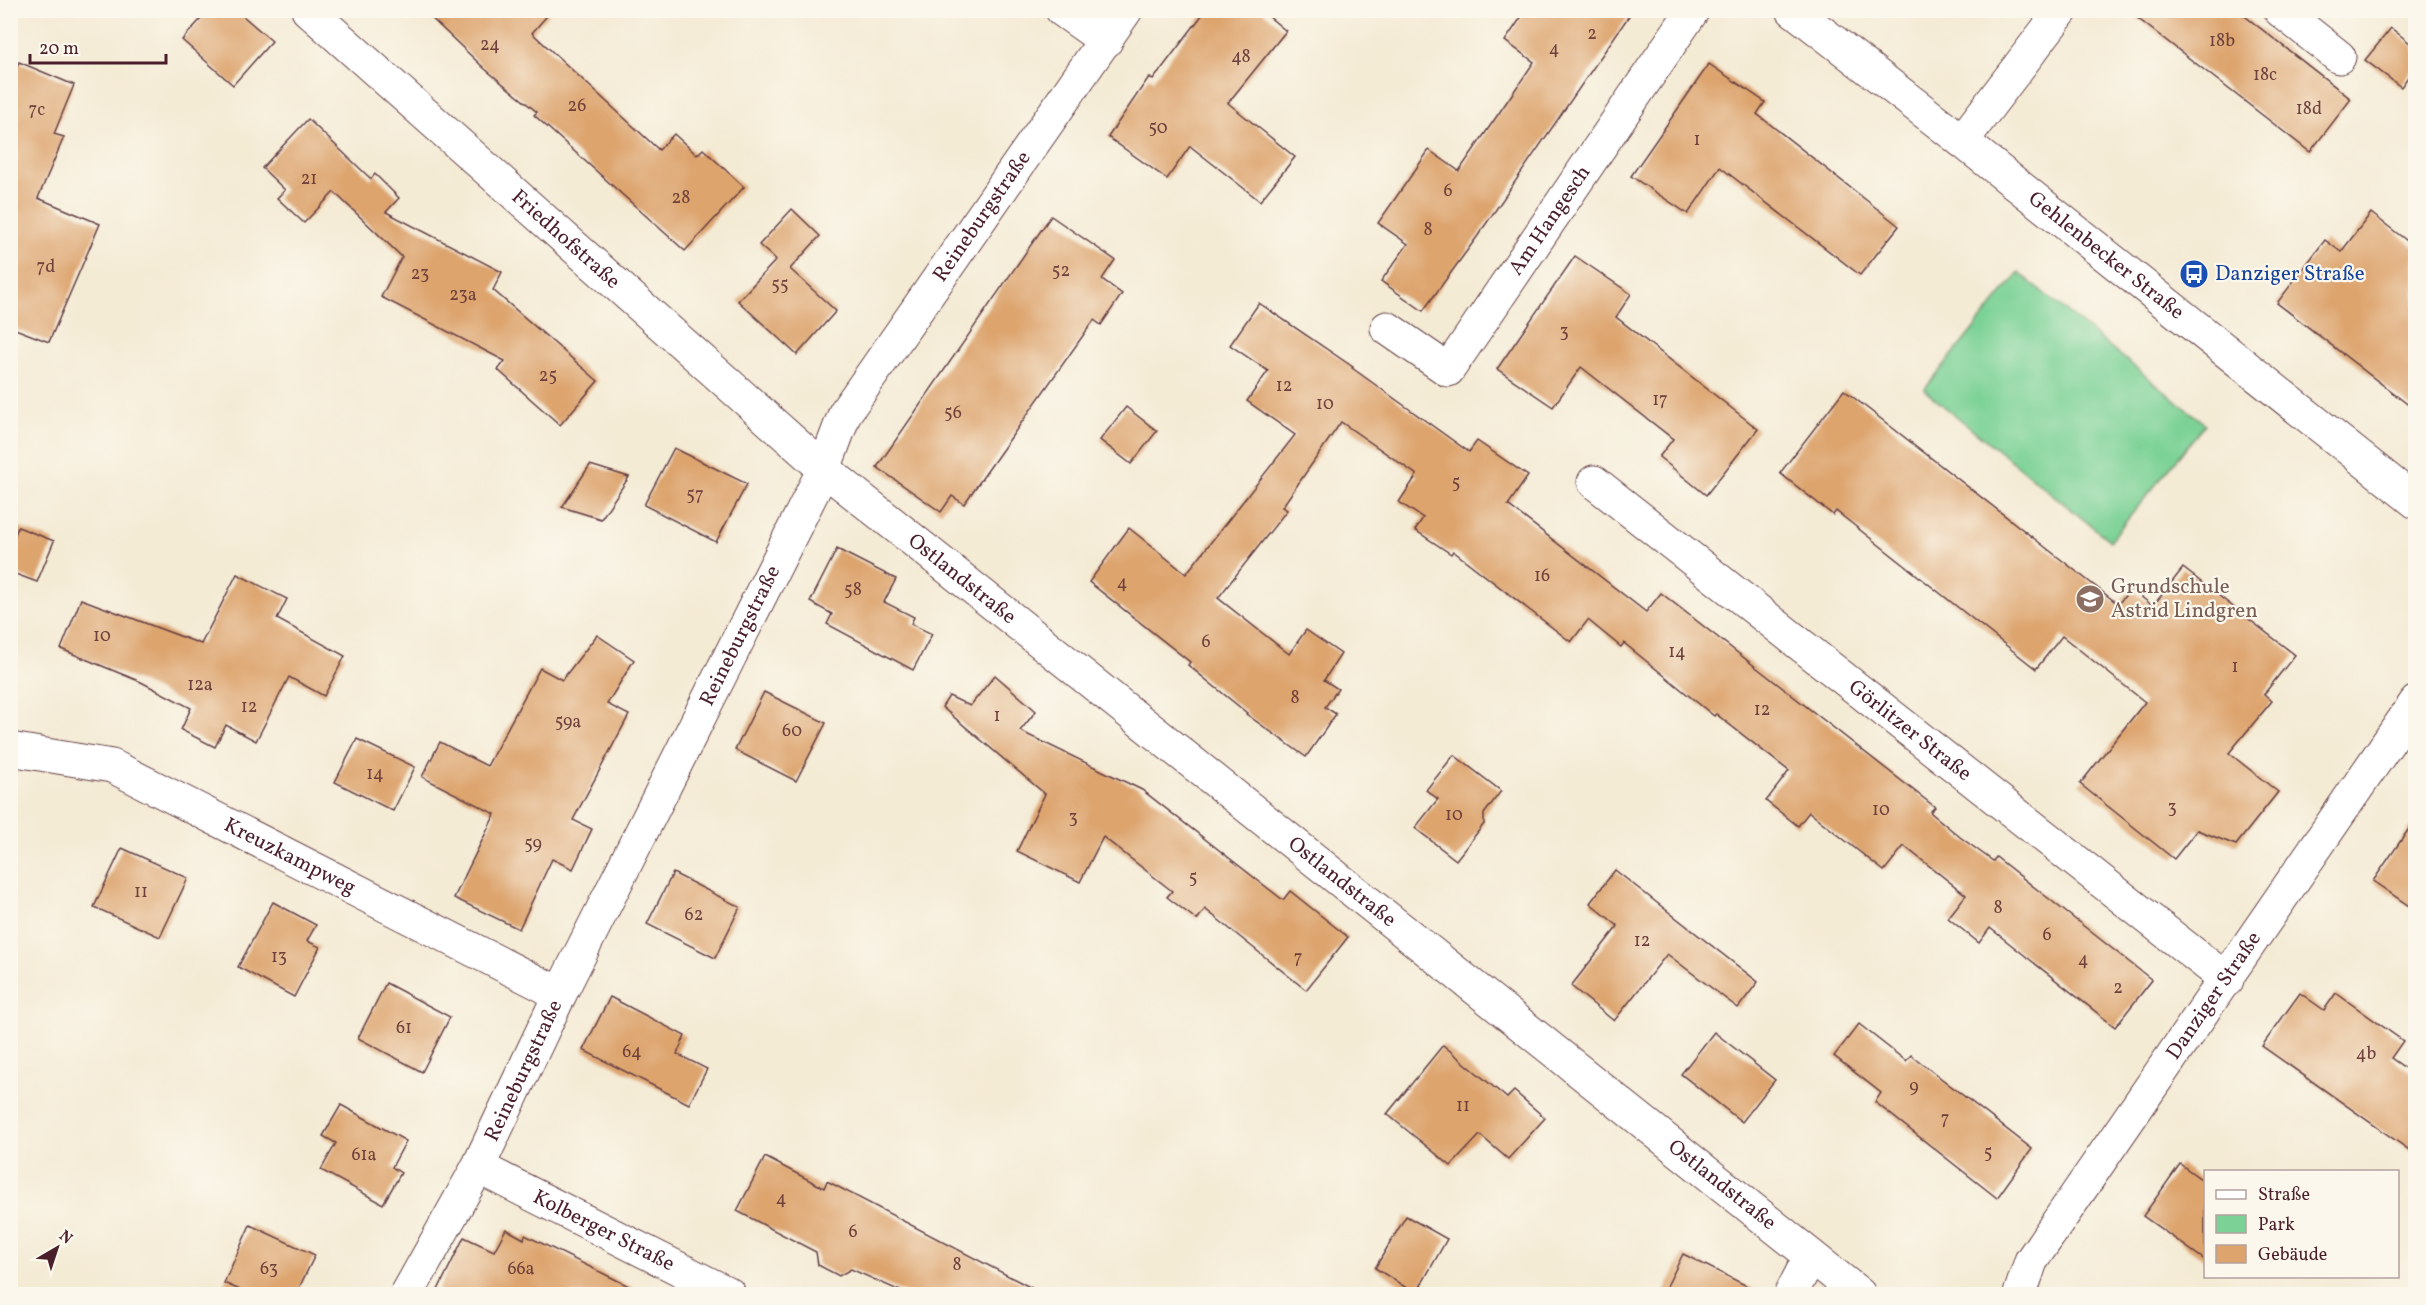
<svg xmlns="http://www.w3.org/2000/svg" width="2426" height="1305" font-family="Vollkorn,serif">
  <style>
    .green { fill: #7cd296; stroke: #637860; stroke-width: 1.5 }
    .building { fill: #dda46e }
    .lines { fill: none; stroke-linecap: round; stroke-linejoin: round }
    .minor-casing { stroke: #643e44; stroke-width: 35 }
    .minor { stroke: #fff; stroke-width: 33 }
    .labels { text-anchor: middle; dominant-baseline: central; stroke-width: 4.5; stroke-linejoin: round; paint-order: stroke }
    .number-label { font-size: 18px; fill: #6f403c }
    .street-label { font-size: 21px; fill: #4a1f2b; stroke: #fbf7ec }
    .transit-label { font-size: 21px; fill: #164399; stroke: #fbf7ec; text-anchor: start }
    .education-label { font-size: 21px; fill: #785e54; stroke: #fbf7ec; text-anchor: start }
  </style>
  <rect width="100%" height="100%" fill="#fbf7ec"/>
  <filter id="ink" filterUnits="userSpaceOnUse"><feTurbulence type="fractalNoise" baseFrequency=".0167" numOctaves="2"/><feDisplacementMap in="SourceGraphic" scale="12" xChannelSelector="R" yChannelSelector="G"/><feConvolveMatrix kernelMatrix="1 2 1 2 8 2 1 2 1" color-interpolation-filters="sRGB"/></filter>
  <filter id="wash" filterUnits="userSpaceOnUse"><feTurbulence type="fractalNoise" baseFrequency=".008" numOctaves="4" result="noise"/><feDisplacementMap in="SourceGraphic" scale="24" xChannelSelector="R" yChannelSelector="G"/><feGaussianBlur stdDeviation="1.35" result="paint"/><feColorMatrix in="noise" values="0 0 0 0 0 0 0 0 0 0 0 0 0 0 0 0 0 1.4 0 .05"/><feComposite in="paint" operator="in"/></filter>
  <g filter="url(#wash)">
    <rect width="100%" height="100%" fill="#f4ebd5"/>
    <path class="green" d="M2019,273L2205,424L2110,541L1924,390Z"/>
    <g id="blocks">
      <g class="building">
        <path d="M209,10H236L272,41L233,85L182,40Z"/>
        <path d="M423,10H552L532,33L659,150L674,134L697,155L703,149L744,187L685,251L534,115L537,112L485,69Z"/>
        <path d="M1206,10H1261L1286,31L1228,103L1295,157L1260,201L1190,146L1167,179L1108,137L1149,77L1153,80Z"/>
        <path d="M1526,10H1633L1477,237L1423,311L1381,281L1408,244L1378,223L1429,150L1459,171L1508,100L1534,62L1505,41Z"/>
        <path d="M2127,10H2237L2351,99L2310,152Z"/>
        <path d="M2391,28L2415,47V67L2401,87L2365,60Z"/>
        <path d="M19,62L74,85L54,134L64,137L38,198L100,224L49,342L10,327V83Z"/>
        <path d="M1709,64L1765,102L1757,114L1899,226L1860,275L1720,167L1688,214L1631,176Z"/>
        <path d="M308,119L371,179L375,174L399,198L386,212L502,272L493,290L598,381L560,425L498,370L505,361L381,297L402,257L334,192L304,223L277,198L285,190L262,168Z"/>
        <path d="M792,209L820,236L790,269L836,311L797,355L738,301L776,260L759,245Z"/>
        <path d="M2371,213L2415,247V410L2277,303L2325,240L2341,252Z"/>
        <path d="M1051,216L1115,260L1102,279L1122,294L1101,325L1094,320L964,504L952,496L941,512L877,467Z"/>
        <path d="M1575,256L1631,294L1616,317L1758,429L1706,495L1659,457L1673,439L1581,367L1553,407L1497,369Z"/>
        <path d="M1259,303L1353,367L1352,368L1469,452L1477,441L1528,476L1508,505L1646,612L1661,593L1935,807L1930,812L1960,837L1993,861L1996,857L2152,980L2115,1027L1990,928L1979,943L1948,918L1966,895L1904,846L1884,871L1809,812L1798,826L1766,801L1789,771L1716,714L1714,716L1624,643L1621,647L1588,620L1571,642L1453,551L1451,554L1415,530L1423,518L1399,502L1417,475L1341,422L1282,507L1287,510L1218,598L1289,654L1306,630L1341,654L1324,680L1338,689L1325,707L1336,714L1306,757L1246,714L1247,713L1188,665L1190,662L1089,582L1129,528L1186,574L1295,435L1247,401L1268,371L1230,345Z"/>
        <path d="M1844,390L2118,604L2131,589L2153,606L2183,568L2295,655L2264,694L2272,701L2229,753L2278,792L2236,845L2197,830L2174,859L2080,784L2145,702L2062,636L2036,669L1836,511L1833,515L1780,473Z"/>
        <path d="M1126,407L1157,431L1131,464L1100,440Z"/>
        <path d="M674,448L747,484L716,542L644,505Z"/>
        <path d="M590,465L629,477L601,519L562,507Z"/>
        <path d="M18,527L54,541L37,582L10,572V547Z"/>
        <path d="M837,549L896,579L884,602L914,617L911,624L932,634L913,670L827,624L832,614L810,602Z"/>
        <path d="M237,574L287,599L277,619L345,656L324,696L289,677L256,741L226,725L215,747L181,730L191,708L141,682L61,649L81,599L201,644Z"/>
        <path d="M597,635L634,660L607,704L629,715L573,820L592,829L573,869L552,859L519,929L454,898L495,814L422,777L440,742L487,766L540,668L562,680Z"/>
        <path d="M995,675L1036,711L1020,731L1142,790L1283,900L1290,891L1348,937L1306,990L1205,909L1197,920L1167,897L1172,891L1103,837L1080,882L1017,851L1045,794L942,707L949,696L970,706Z"/>
        <path d="M764,692L826,723L796,781L735,750Z"/>
        <path d="M357,739L415,767L393,811L335,782Z"/>
        <path d="M1454,755L1501,791L1484,814V824L1456,860L1415,828L1438,799L1426,790Z"/>
        <path d="M2415,820V910L2373,881Z"/>
        <path d="M122,848L188,878L160,937L94,907Z"/>
        <path d="M1615,870L1758,982L1738,1008L1667,954L1614,1021L1571,986L1618,926L1590,903Z"/>
        <path d="M673,873L740,907L715,958L647,924Z"/>
        <path d="M273,902L316,925L307,941L320,947L294,997L238,967Z"/>
        <path d="M386,983L450,1017L422,1072L358,1038Z"/>
        <path d="M2300,993L2324,1010L2336,993L2403,1041L2391,1058L2415,1075V1154L2262,1046Z"/>
        <path d="M610,997L685,1036L677,1054L707,1069L689,1104L583,1050Z"/>
        <path d="M1859,1024L1906,1061L1911,1055L2032,1149L1997,1198L1875,1102L1881,1093L1834,1056Z"/>
        <path d="M1714,1032L1775,1080L1742,1122L1681,1074Z"/>
        <path d="M1443,1045L1507,1098L1514,1091L1545,1118L1508,1159L1480,1135L1451,1166L1387,1114Z"/>
        <path d="M341,1105L406,1141L392,1167L401,1173L383,1204L321,1170L336,1143L323,1136Z"/>
        <path d="M765,1157L824,1188L827,1181L1043,1294H907L851,1269L839,1276L818,1265L816,1252L737,1211Z"/>
        <path d="M2180,1164L2205,1182V1260L2143,1216Z"/>
        <path d="M1406,1216L1447,1239L1416,1294L1375,1268Z"/>
        <path d="M250,1225L315,1255L296,1294H249L224,1283Z"/>
        <path d="M506,1229L524,1239L525,1235L645,1294H436L464,1237L494,1251Z"/>
        <path d="M1683,1254L1763,1294H1663Z"/>
      </g>
    </g>
  </g>
  <g filter="url(#ink)">
    <use href="#blocks" fill-opacity="0" stroke="#643e44" stroke-width="1.5"/>
    <g class="lines">
      <g class="minor-casing">
        <g id="minor">
          <path id="s1" d="M308,10L824,469L1859,1294"/>
          <path d="M1062,10L1106,41"/>
          <path id="s2" d="M1793,10L1962,141L2416,502"/>
          <path d="M2280,10L2339,57"/>
          <path d="M1962,141L2062,10"/>
          <path id="s3" d="M1387,328L1448,370L1693,10"/>
          <path id="s4" d="M1594,482L2227,980"/>
          <path id="s5" d="M10,749L112,766L560,994"/>
          <path id="s6" d="M478,1167L729,1294"/>
          <path id="s7" d="M407,1294L478,1167L560,994L824,469L845,413L1126,10"/>
          <path d="M1791,1294L1810,1257"/>
          <path id="s8" d="M2020,1294L2031,1261L2416,702"/>
        </g>
      </g>
      <use href="#minor" class="minor"/>
    </g>
  </g>
  <defs>
    <g id="bus-disc" transform="scale(1.5)"><circle r="9.5" fill="#1a4fb4" stroke="#fbf7ec"/><path d="M-5-6H5V4H4V6H2V4H-2V6H-4V4H-5ZM-3.5-4V0h7V-4ZM-3.5 1.2v1.5H-2V1.2ZM2 1.2v1.5H3.5V1.2Z" fill="#fff"/></g>
    <g id="school-disc" transform="scale(1.5)"><circle r="9.5" fill="#8d6e63" stroke="#fbf7ec"/><path d="M0-5L7-2L0 1L-7-2ZM-4 1L0 2.5L4 1V4Q0 6-4 4Z" fill="#fff"/></g>
  </defs>
  <g fill-rule="evenodd">
    <use href="#bus-disc" x="2194" y="274"/>
    <use href="#school-disc" x="2090" y="599"/>
  </g>
  <g class="labels">
    <g class="number-label">
      <text x="1592" y="34">2</text>
      <text x="2222" y="41">18b</text>
      <text x="490" y="45">24</text>
      <text x="1554" y="49">4</text>
      <text x="1241" y="57">48</text>
      <text x="2265" y="75">18c</text>
      <text x="577" y="106">26</text>
      <text x="2309" y="109">18d</text>
      <text x="37" y="110">7c</text>
      <text x="1158" y="128">50</text>
      <text x="1697" y="140">1</text>
      <text x="309" y="179">21</text>
      <text x="1448" y="191">6</text>
      <text x="681" y="198">28</text>
      <text x="1428" y="230">8</text>
      <text x="46" y="267">7d</text>
      <text x="1061" y="271">52</text>
      <text x="420" y="274">23</text>
      <text x="780" y="285">55</text>
      <text x="463" y="295">23a</text>
      <text x="1564" y="332">3</text>
      <text x="548" y="376">25</text>
      <text x="1284" y="386">12</text>
      <text x="1660" y="400">17</text>
      <text x="1325" y="404">10</text>
      <text x="953" y="413">56</text>
      <text x="1456" y="483">5</text>
      <text x="695" y="495">57</text>
      <text x="1542" y="576">16</text>
      <text x="1122" y="583">4</text>
      <text x="853" y="590">58</text>
      <text x="102" y="636">10</text>
      <text x="1206" y="642">6</text>
      <text x="1677" y="652">14</text>
      <text x="2235" y="667">1</text>
      <text x="200" y="685">12a</text>
      <text x="1295" y="698">8</text>
      <text x="249" y="707">12</text>
      <text x="1762" y="710">12</text>
      <text x="997" y="716">1</text>
      <text x="568" y="722">59a</text>
      <text x="792" y="731">60</text>
      <text x="375" y="774">14</text>
      <text x="2172" y="808">3</text>
      <text x="1881" y="810">10</text>
      <text x="1454" y="815">10</text>
      <text x="1073" y="818">3</text>
      <text x="533" y="844">59</text>
      <text x="1193" y="878">5</text>
      <text x="141" y="892">11</text>
      <text x="1998" y="908">8</text>
      <text x="694" y="915">62</text>
      <text x="2047" y="935">6</text>
      <text x="1642" y="941">12</text>
      <text x="279" y="957">13</text>
      <text x="1298" y="958">7</text>
      <text x="2083" y="960">4</text>
      <text x="2118" y="988">2</text>
      <text x="404" y="1028">61</text>
      <text x="632" y="1052">64</text>
      <text x="2366" y="1054">4b</text>
      <text x="1914" y="1087">9</text>
      <text x="1463" y="1106">11</text>
      <text x="1945" y="1119">7</text>
      <text x="1988" y="1153">5</text>
      <text x="364" y="1155">61a</text>
      <text x="781" y="1199">4</text>
      <text x="853" y="1232">6</text>
      <text x="957" y="1265">8</text>
      <text x="269" y="1269">63</text>
      <text x="521" y="1269">66a</text>
    </g>
    <g class="street-label">
      <text stroke="none"><textPath href="#s7" startOffset="1224">Reineburgstraße</textPath></text>
      <text stroke="none"><textPath href="#s3" startOffset="255">Am Hangesch</textPath></text>
      <text stroke="none"><textPath href="#s1" startOffset="345">Friedhofstraße</textPath></text>
      <text stroke="none"><textPath href="#s2" startOffset="398">Gehlenbecker Straße</textPath></text>
      <text stroke="none"><textPath href="#s1" startOffset="867">Ostlandstraße</textPath></text>
      <text stroke="none"><textPath href="#s7" startOffset="738">Reineburgstraße</textPath></text>
      <text stroke="none"><textPath href="#s4" startOffset="402">Görlitzer Straße</textPath></text>
      <text stroke="none"><textPath href="#s5" startOffset="303">Kreuzkampweg</textPath></text>
      <text stroke="none"><textPath href="#s1" startOffset="1353">Ostlandstraße</textPath></text>
      <text stroke="none"><textPath href="#s8" startOffset="357">Danziger Straße</textPath></text>
      <text stroke="none"><textPath href="#s7" startOffset="252">Reineburgstraße</textPath></text>
      <text stroke="none"><textPath href="#s1" startOffset="1839">Ostlandstraße</textPath></text>
      <text stroke="none"><textPath href="#s6" startOffset="141">Kolberger Straße</textPath></text>
    </g>
    <g class="transit-label">
      <text x="2215" y="274">Danziger Straße</text>
    </g>
    <g class="education-label">
      <text x="2111" y="587">Grundschule<tspan x="2111" dy="24">Astrid Lindgren</tspan></text>
    </g>
  </g>
  <rect width="2426" height="1305" fill="none" stroke="#fbf7ec" stroke-width="36"/>
  <rect x="2204" y="1170" width="195" height="108" fill="#fbf7ec" stroke="#b4a19f" stroke-width="1.5"/>
  <rect x="2216" y="1190" width="30" height="9" fill="#ffffff" stroke="#b4a19f" stroke-width="1.5"/>
  <text x="2258" y="1200" font-size="18" fill="#4a1f2b">Straße</text>
  <rect x="2216" y="1215" width="30" height="18" fill="#7cd296" stroke="#b4a19f" stroke-width="1.5"/>
  <text x="2258" y="1230" font-size="18" fill="#4a1f2b">Park</text>
  <rect x="2216" y="1245" width="30" height="18" fill="#dda46e" stroke="#b4a19f" stroke-width="1.5"/>
  <text x="2258" y="1260" font-size="18" fill="#4a1f2b">Gebäude</text>
  <g transform="translate(57 1248) rotate(39)" stroke="#fbf7ec" stroke-width="4.5" paint-order="stroke">
  <path d="M0-4.5L10 22L0 15L-10 22Z" fill="#4a1f2b"/>
  <text y="-9" font-size="16" font-weight="bold" text-anchor="middle" fill="#4a1f2b">N</text>
  </g>
  <path d="M30 54v9h136v-9" fill="none" stroke="#4a1f2b" stroke-width="3"/>
  <text x="39" y="54" font-size="18" fill="#4a1f2b" stroke="#fbf7ec" stroke-width="4.5" paint-order="stroke">20 m</text>
</svg>
